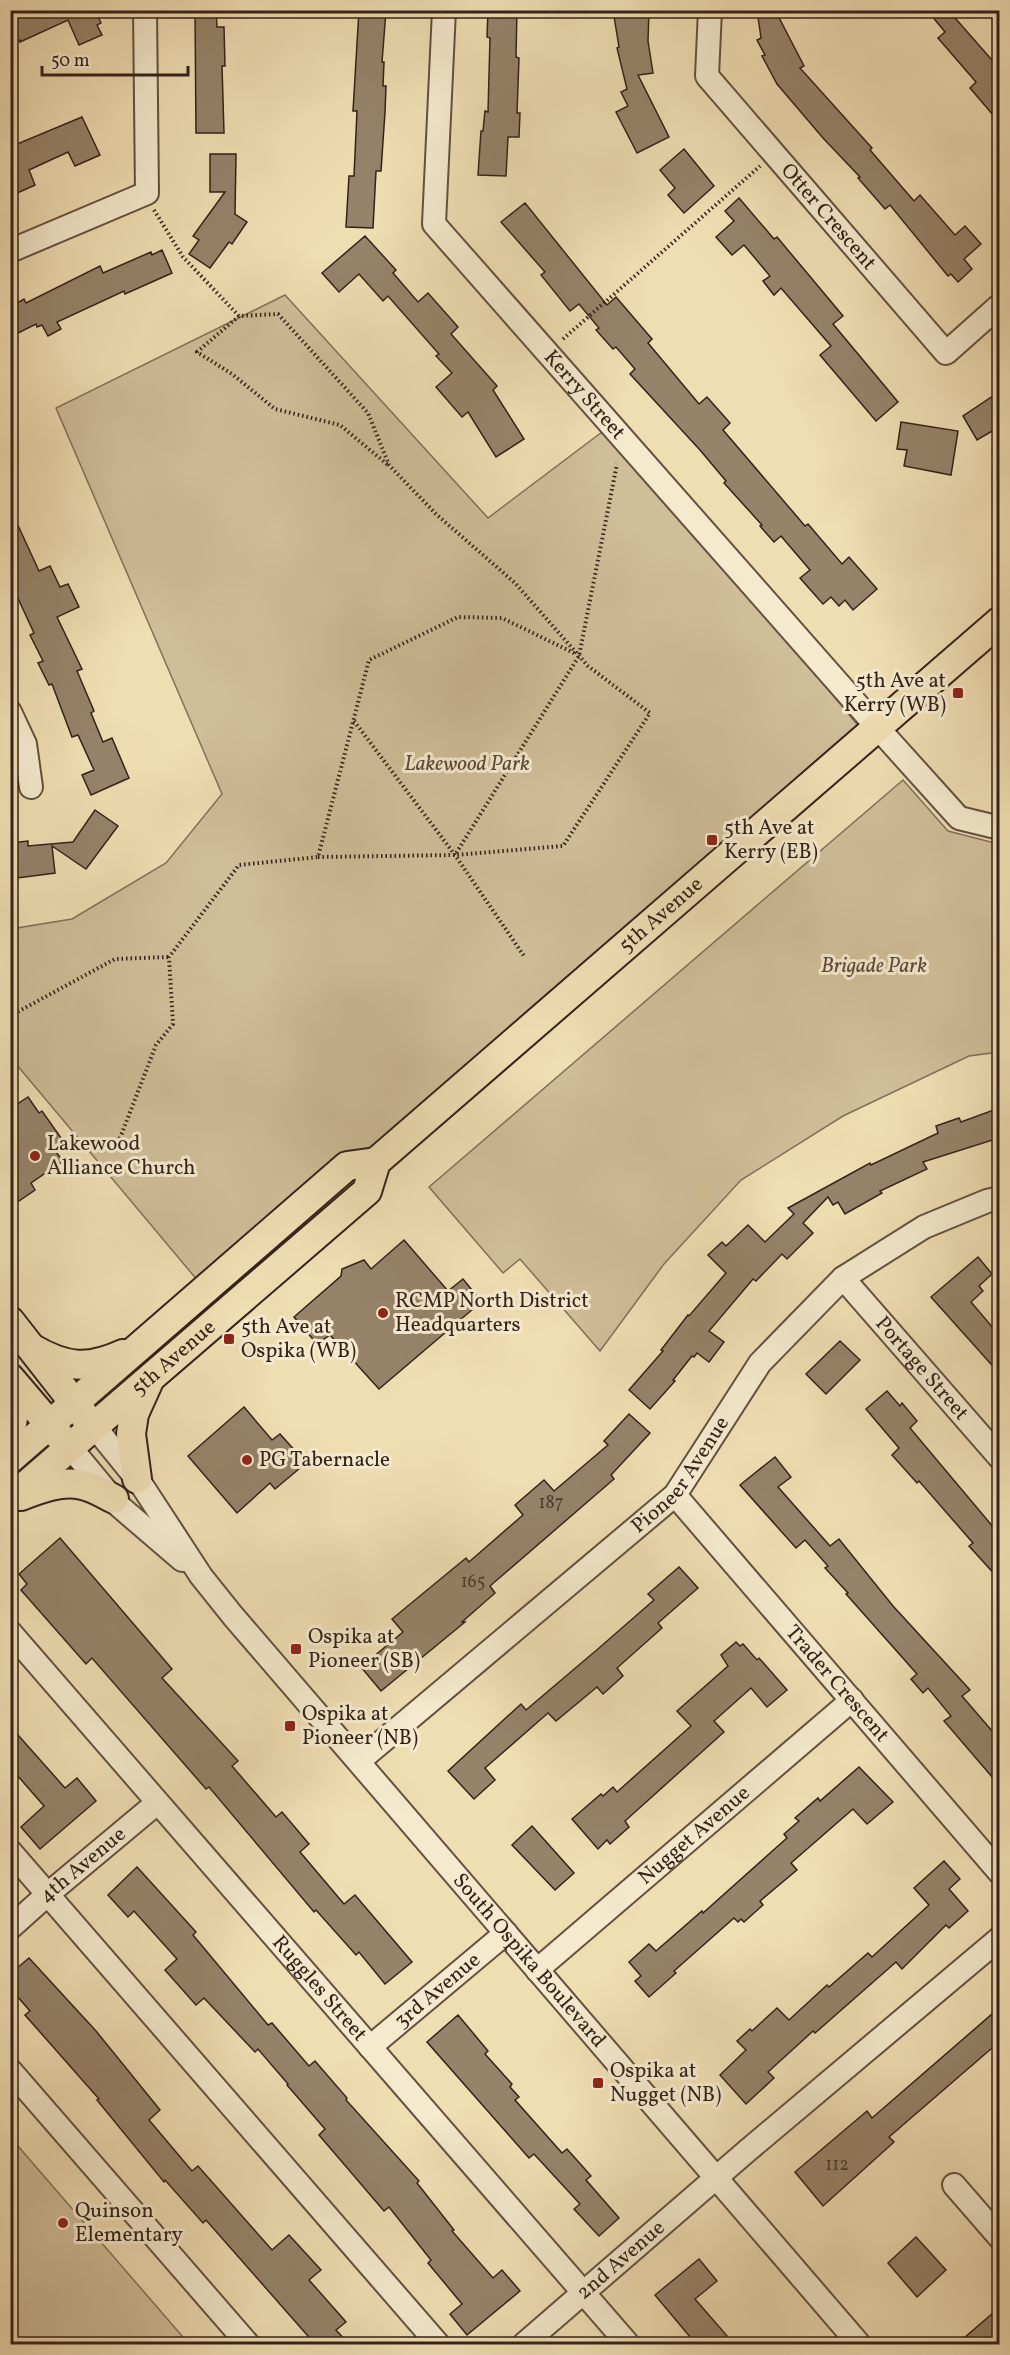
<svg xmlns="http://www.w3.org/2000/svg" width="1010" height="2355" font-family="Vollkorn,serif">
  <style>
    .green { fill: #d0be99; stroke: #82705a; stroke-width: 1.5 }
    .building { fill: #96836a; stroke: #35211a; stroke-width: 1.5 }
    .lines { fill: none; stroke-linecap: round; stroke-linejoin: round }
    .minor-casing { stroke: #645040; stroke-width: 26 }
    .major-casing { stroke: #35211a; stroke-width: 32 }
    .path { stroke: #35211a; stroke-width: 4; stroke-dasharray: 1.5 3; stroke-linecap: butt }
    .minor { stroke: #f5eace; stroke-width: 22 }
    .major { stroke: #f0deb3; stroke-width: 28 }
    .poi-dot { fill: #8f2418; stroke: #f5eace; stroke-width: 2 }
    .labels { text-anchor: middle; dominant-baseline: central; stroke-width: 6; stroke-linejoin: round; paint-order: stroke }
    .number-label { font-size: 18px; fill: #4d3a2e }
    .street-label { font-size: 21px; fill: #35211a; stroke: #f5eace }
    .poi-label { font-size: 21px; fill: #35211a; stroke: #f5eace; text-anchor: start }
    .park-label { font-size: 21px; font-style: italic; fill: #5c483a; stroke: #f5eace }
  </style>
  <rect width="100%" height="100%" fill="#f0deb3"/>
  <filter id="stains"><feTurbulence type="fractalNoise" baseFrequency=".00333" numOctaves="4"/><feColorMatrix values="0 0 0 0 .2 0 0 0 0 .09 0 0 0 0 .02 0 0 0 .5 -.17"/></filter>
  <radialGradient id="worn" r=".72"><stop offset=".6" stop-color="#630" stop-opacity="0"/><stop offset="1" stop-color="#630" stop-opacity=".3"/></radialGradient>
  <g class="green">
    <path d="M285,295L488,518L610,426L870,740L219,1306L11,1058V929L72,919L166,863L222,794L56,408Z"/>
    <path d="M903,780L948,831L999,844V1052L969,1056L843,1116L741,1180L664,1264L600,1351L520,1259L503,1273L429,1187Z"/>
    <path d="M10,2138H11L189,2344H11Z"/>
  </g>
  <g class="building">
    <path d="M17,10H95L101,23L97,25L102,35L79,45L68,20L20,42V40L10,44V13Z"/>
    <path d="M195,10H216L217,27H224L225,66H222L224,133H196Z"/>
    <path d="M359,10L386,11L382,62H384L383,86H386L385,112L381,171H376L373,228L346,227L349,176H354L357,111H353Z"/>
    <path d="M488,10H517L516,57L519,58L517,113H520L519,137H508L506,176L478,175L481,131H483L485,111L488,112L490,38L487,37Z"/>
    <path d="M613,10H649L648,41L653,73L638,75L669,137L637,153L616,112L628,106L621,92L627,89L617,48L619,47Z"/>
    <path d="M757,10H775L804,66L800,68L872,148L870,150L914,201L920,195L955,235L965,226L981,244L964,259L972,269L958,282L951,274L948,276L890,205L885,209L858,178L860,177L823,138L777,84L762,56L765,55L757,40L761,38Z"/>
    <path d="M927,10H948L999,68V122L970,88L976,82L938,38L945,32Z"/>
    <path d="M82,117L100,155L75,166L68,152L29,170L35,185L15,194L10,185V147Z"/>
    <path d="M684,149L714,186L684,213L668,195L675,188L660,170Z"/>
    <path d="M210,154H236L235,214L247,222L232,244L229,242L210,268L189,254L199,240L193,236L225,192H210Z"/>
    <path d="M739,198L774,239L777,237L843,316L833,324L898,402L876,421L820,355L831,346L781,288L774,295L763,281L770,276L744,245L732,255L716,237L734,221L725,211Z"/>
    <path d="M525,203L607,305L616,297L652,339L648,343L699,404L707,397L730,423L723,430L805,526L808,524L842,564L849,557L877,589L853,610L845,600L839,606L831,597L823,604L800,578L810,570L781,536L774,542L760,526L762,525L724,483L726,481L700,450L630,374L635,369L616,347L613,349L596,330L599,328L579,304L570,311L541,275L545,272L501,222Z"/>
    <path d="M365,236L396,270L393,273L418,302L428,293L458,327L451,334L497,386L493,390L524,439L496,457L468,412L462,417L436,387L452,373L436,356L439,354L388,296L383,301L359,274L339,292L322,273Z"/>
    <path d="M162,250L172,273L125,294L124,291L57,322L61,329L48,336L42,325L37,327L36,324L18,333L16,330L10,333V307L24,299L26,303L100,266L103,273L151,252L152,255Z"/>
    <path d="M999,392V427L977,440L963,416Z"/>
    <path d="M901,422L958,431L951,475L904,466L907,450L897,449Z"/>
    <path d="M10,508L39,571L50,566L60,587L68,584L79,607L57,617L82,669L77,671L94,711L91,713L103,742L112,738L129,778L91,795L82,775L94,770L78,735L72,737L52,684L49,685L38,663L43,661L30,635L34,633L10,581Z"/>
    <path d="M95,810L118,826L86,869L52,846L55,873L10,879V843L28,841V846L73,842Z"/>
    <path d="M28,1097L39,1113L42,1111L61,1138L59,1140L63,1146L56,1152L63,1161L31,1183L35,1190L10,1207V1109Z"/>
    <path d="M999,1108V1138L923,1162L927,1169L880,1191L882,1193L845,1214L838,1202L833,1205L828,1197L803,1223L813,1233L787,1259L782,1254L756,1281L753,1279L709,1331L724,1342L709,1362L697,1353L694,1357L692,1356L673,1380L675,1381L650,1409L629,1390L663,1351L661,1350L688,1315L689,1316L726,1273L708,1255L722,1242L726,1246L748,1225L765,1242L794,1214L788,1208L870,1163L871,1165L938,1133L936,1126L959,1118L961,1122Z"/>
    <path d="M404,1240L448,1291L463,1279L476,1295L467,1302L473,1309L379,1389L330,1335L317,1344L294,1317L341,1276L342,1269L364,1260L371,1269Z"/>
    <path d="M978,1257L992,1274L979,1286L983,1291L971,1302L999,1335V1373L931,1297Z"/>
    <path d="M840,1341L860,1360L826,1394L806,1374Z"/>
    <path d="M887,1391L900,1406L902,1403L917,1421L910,1428L999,1534V1579L969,1546L973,1543L919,1481L917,1483L892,1455L899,1448L866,1409Z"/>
    <path d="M244,1407L272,1440L280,1434L306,1463L275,1489L270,1483L237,1513L188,1456Z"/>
    <path d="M629,1414L650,1433L611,1475L614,1479L490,1586L495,1593L462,1622H465L381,1691L361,1667L403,1632L392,1619L466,1558L469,1562L523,1515L515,1505L544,1480L554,1491L608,1445L604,1441Z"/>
    <path d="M775,1457L791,1477L778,1487L830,1546L839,1539L893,1606L970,1690L962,1696L999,1739V1785L944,1721L951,1716L928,1688L923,1693L911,1679L917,1674L846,1594L848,1593L825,1568L828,1566L805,1540L796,1548L740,1485Z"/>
    <path d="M60,1538L172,1669L162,1678L238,1761L232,1766L276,1817L282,1812L309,1844L300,1852L344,1904L355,1895L412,1962L385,1984L359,1952L356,1955L316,1910L314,1912L209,1787L206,1789L92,1658L86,1664L21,1590L27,1584L19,1574Z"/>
    <path d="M679,1567L698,1588L658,1623L662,1628L617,1668L623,1676L603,1694L597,1687L556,1721L548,1713L485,1768L495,1780L474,1799L448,1771L521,1704L526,1710L599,1648L654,1600L648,1594Z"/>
    <path d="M736,1642L740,1646L743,1644L757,1660L759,1658L787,1690L767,1707L751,1688L714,1721L724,1732L625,1821L629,1827L610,1844L607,1840L598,1849L572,1819L601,1794L603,1796L613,1787L617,1792L691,1726L677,1711L728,1666L721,1655Z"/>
    <path d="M10,1726L65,1788L77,1778L96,1801L40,1849L21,1827L44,1806L10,1767Z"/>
    <path d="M859,1767L893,1802L867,1824L853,1809L791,1863L797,1870L760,1901L763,1905L744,1922L741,1919L738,1922L734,1918L674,1971L676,1973L649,1997L635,1981L641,1976L629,1962L649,1944L656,1951L702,1911L703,1913L787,1838L784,1834L799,1821L795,1818L818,1798L820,1801Z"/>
    <path d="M532,1826L574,1873L555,1890L512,1845Z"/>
    <path d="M944,1861L960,1879L949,1889L968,1911L949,1928L946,1925L902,1969L896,1962L815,2033L813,2031L768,2072L774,2078L746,2104L720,2075L746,2050L737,2041L750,2029L752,2031L777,2008L789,2020L827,1985L829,1987L868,1953L872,1957L929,1905L914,1888Z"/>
    <path d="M137,1867L196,1932L193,1935L268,2025L272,2023L309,2066L315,2061L347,2098L346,2100L419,2181L417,2183L454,2230L452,2231L493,2278L502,2270L520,2291L467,2335L450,2314L462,2304L428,2263L431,2260L389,2207L384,2211L319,2135L325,2129L287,2085L288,2084L258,2049L255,2052L204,1998L196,2005L165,1970L177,1959L134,1911L128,1917L108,1895Z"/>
    <path d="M29,1958L96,2031L160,2110L149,2120L192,2171L198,2166L272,2250L289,2235L321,2270L309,2280L346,2322L336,2330L349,2344H315L206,2220L203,2223L165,2180L164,2182L97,2100L99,2099L25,2015L30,2011L10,1988V1974Z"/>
    <path d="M999,2008V2042L889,2137L894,2142L823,2206L795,2172L867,2111L872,2118Z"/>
    <path d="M458,2015L488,2051L485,2054L512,2084L510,2087L519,2097L515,2100L562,2153L567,2149L591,2176L586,2180L619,2218L599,2236L574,2209L580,2204L534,2154L529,2158L427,2042Z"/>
    <path d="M916,2237L946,2270L917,2297L888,2263Z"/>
    <path d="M699,2259L717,2281L695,2299L734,2344H696L655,2295Z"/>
    <path d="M999,2308V2344H957Z"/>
  </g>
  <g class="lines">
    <g class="minor-casing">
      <g id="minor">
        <path id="s1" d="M444,10L434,224L877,727L959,818L1000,828"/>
        <path id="s2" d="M710,10L707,76L946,353L1000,305"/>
        <path d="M10,251L147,193L145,10"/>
        <path d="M10,712L25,744L31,787"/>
        <path id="s3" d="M843,1278L1000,1458"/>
        <path id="s4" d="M94,1426L141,1484L201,1576L233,1616L859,2344"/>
        <path d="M70,1447L118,1505L182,1560"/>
        <path id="s5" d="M675,1495L1000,1873"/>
        <path id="s6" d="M10,1632L628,2344"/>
        <path id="s7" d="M359,1761L675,1495L760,1363L843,1278L924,1227L987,1201L1000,1198"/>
        <path d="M10,1851L438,2344"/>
        <path id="s8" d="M10,1928L48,1894L157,1803"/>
        <path id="s9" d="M537,1970L852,1700"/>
        <path id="s10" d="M370,2047L506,1933"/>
        <path d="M10,2070L248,2344"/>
        <path d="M954,2185L1000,2238"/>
        <path id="s11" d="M524,2344L747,2151L1000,1938"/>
      </g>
    </g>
    <g class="major-casing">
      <g id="major">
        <path d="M10,1321L86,1418"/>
        <path d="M33,1349C66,1368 88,1370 123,1354"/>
        <path d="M10,1378L62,1439"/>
        <path d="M10,1388L14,1412L10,1436"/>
        <path d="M10,1459L347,1166L376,1162"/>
        <path d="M137,1479L131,1434L134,1414L148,1383"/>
        <path d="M21,1496C39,1489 62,1480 82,1485C93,1487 104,1494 114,1499"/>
        <path id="s12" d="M10,1499L367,1191L376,1162L1000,621"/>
      </g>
    </g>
    <g class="path">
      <path d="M154,210L183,257L239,316L278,314L368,413L389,465L436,514L515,583L588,666L650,713L563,846L455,855"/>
      <path d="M239,316L197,352L232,374L275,409L340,425L388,465"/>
      <path d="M563,339L760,166"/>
      <path d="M354,721L455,855L524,956"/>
      <path d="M318,857L455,855L579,656L617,464"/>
      <path d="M10,1016L115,959L169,957"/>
      <path d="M115,1151L156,1045L173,1024L169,957L239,865L318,857L369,660L458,617L502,618L576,654"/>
    </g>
    <use href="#minor" class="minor"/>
    <use href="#major" class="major"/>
  </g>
  <g class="poi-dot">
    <rect x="952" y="687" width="12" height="12" rx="3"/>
    <rect x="706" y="834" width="12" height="12" rx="3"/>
    <circle cx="35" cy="1156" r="6"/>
    <circle cx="383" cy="1313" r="6"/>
    <rect x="223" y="1333" width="12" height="12" rx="3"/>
    <circle cx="247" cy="1460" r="6"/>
    <rect x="290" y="1643" width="12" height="12" rx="3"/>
    <rect x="284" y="1720" width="12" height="12" rx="3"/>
    <rect x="592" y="2077" width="12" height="12" rx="3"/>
    <circle cx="63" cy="2223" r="6"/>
  </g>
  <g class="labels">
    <g class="number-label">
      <text x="551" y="1503">187</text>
      <text x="473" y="1582">165</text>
      <text x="837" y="2165">112</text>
    </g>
    <g class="street-label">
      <text stroke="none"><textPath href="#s2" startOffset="252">Otter Crescent</textPath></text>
      <text stroke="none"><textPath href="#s1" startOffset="442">Kerry Street</textPath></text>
      <text stroke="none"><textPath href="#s12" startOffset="879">5th Avenue</textPath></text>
      <text stroke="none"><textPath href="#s12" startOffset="216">5th Avenue</textPath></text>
      <text stroke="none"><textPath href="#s3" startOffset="120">Portage Street</textPath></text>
      <text stroke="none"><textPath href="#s7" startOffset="432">Pioneer Avenue</textPath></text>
      <text stroke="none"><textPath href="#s5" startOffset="249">Trader Crescent</textPath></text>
      <text stroke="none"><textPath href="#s9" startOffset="207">Nugget Avenue</textPath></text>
      <text stroke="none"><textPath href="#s8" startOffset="96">4th Avenue</textPath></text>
      <text stroke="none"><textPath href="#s4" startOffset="690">South Ospika Boulevard</textPath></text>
      <text stroke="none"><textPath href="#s6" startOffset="472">Ruggles Street</textPath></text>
      <text stroke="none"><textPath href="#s10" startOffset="88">3rd Avenue</textPath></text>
      <text stroke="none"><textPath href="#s11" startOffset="128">2nd Avenue</textPath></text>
    </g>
    <g class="poi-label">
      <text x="946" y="681" text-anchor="end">5th Ave at<tspan x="946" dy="24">Kerry (WB)</tspan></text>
      <text x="724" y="828">5th Ave at<tspan x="724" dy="24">Kerry (EB)</tspan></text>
      <text x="47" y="1144">Lakewood<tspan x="47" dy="24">Alliance Church</tspan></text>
      <text x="395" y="1301">RCMP North District<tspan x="395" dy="24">Headquarters</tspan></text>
      <text x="241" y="1327">5th Ave at<tspan x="241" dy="24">Ospika (WB)</tspan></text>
      <text x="259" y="1460">PG Tabernacle</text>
      <text x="308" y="1637">Ospika at<tspan x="308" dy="24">Pioneer (SB)</tspan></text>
      <text x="302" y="1714">Ospika at<tspan x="302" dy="24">Pioneer (NB)</tspan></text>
      <text x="610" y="2071">Ospika at<tspan x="610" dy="24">Nugget (NB)</tspan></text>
      <text x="75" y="2211">Quinson<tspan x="75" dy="24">Elementary</tspan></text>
    </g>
    <g class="park-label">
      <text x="467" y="764">Lakewood Park</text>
      <text x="874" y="966">Brigade Park</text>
    </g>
  </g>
  <rect width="1010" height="2355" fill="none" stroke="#f0deb3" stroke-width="36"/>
  <rect x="12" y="12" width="986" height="2331" fill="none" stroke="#35211a" stroke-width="3"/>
  <rect x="18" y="18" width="974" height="2319" fill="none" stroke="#35211a" stroke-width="1.5"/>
  <path d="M42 66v9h146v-9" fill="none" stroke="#35211a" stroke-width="3"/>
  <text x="51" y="66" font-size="18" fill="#35211a" stroke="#f5eace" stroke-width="4.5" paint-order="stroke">50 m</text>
  <rect width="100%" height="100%" filter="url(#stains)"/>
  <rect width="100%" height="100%" fill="url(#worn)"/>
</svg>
